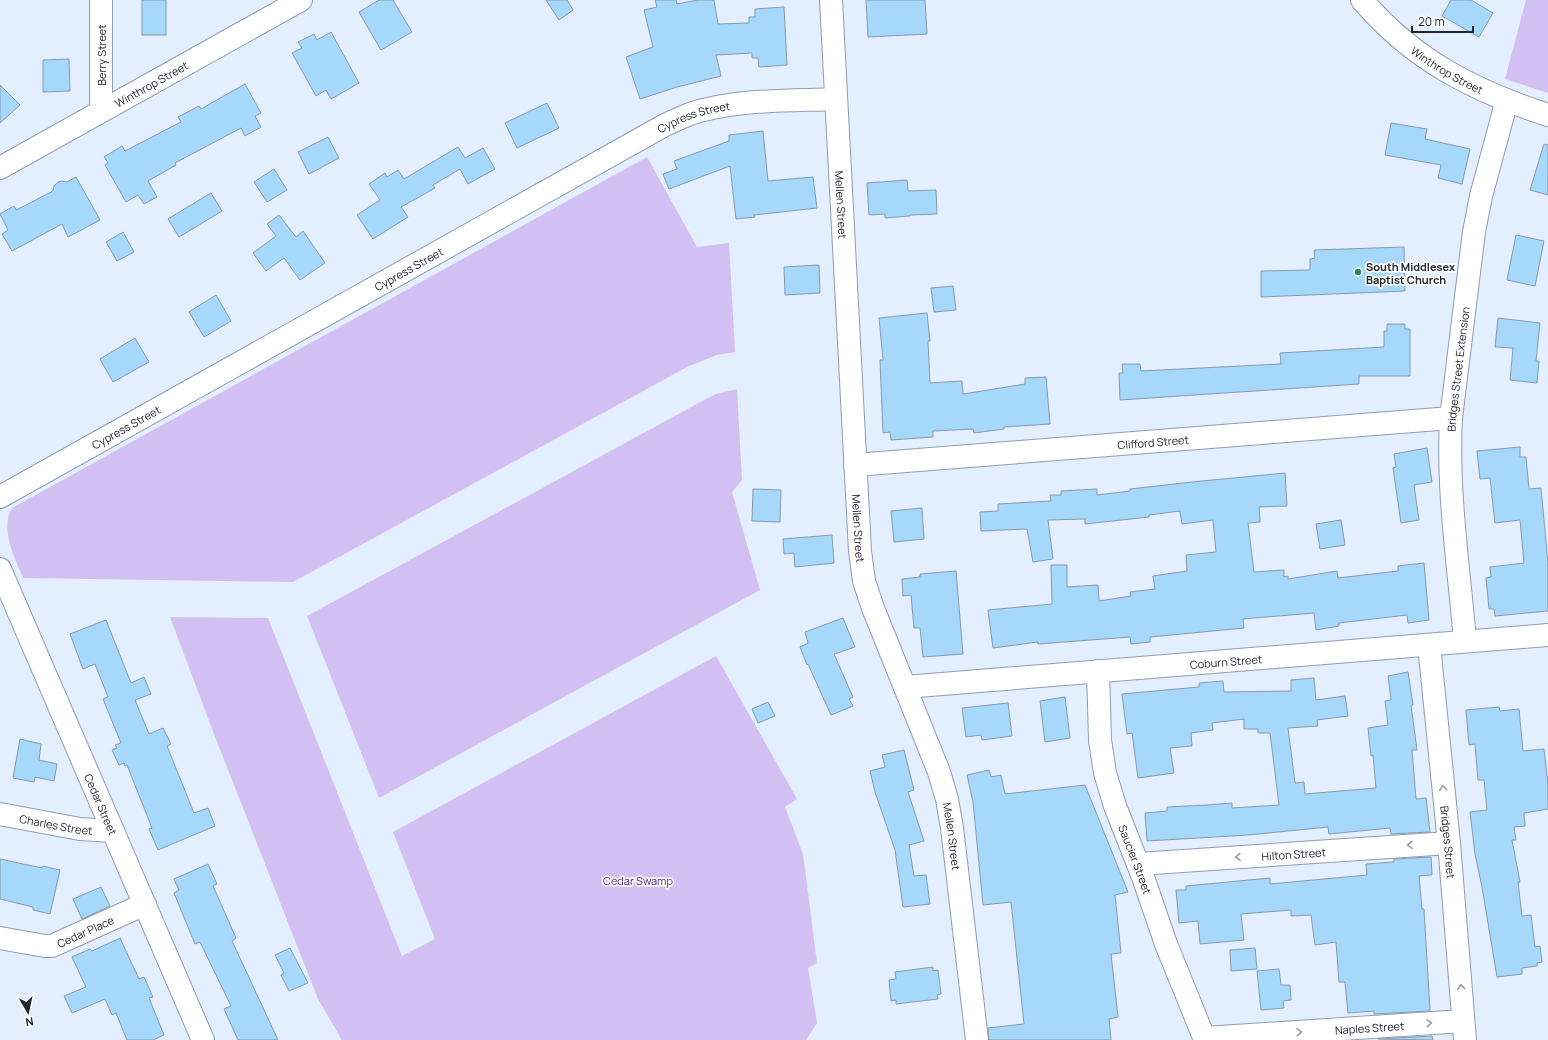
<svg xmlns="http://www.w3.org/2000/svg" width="1548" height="1040" font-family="Manrope,sans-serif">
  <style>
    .green { fill: #d3c0f2 }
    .building { fill: #a5d8fa; stroke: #869baa }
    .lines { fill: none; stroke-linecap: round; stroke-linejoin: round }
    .minor-casing { stroke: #909cb0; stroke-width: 24 }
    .minor { stroke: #fff; stroke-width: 22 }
    .oneway { stroke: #9b9da0 }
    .poi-dot { fill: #338556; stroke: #fff; stroke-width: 1.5 }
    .labels { text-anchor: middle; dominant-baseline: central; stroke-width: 3.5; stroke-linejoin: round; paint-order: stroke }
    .street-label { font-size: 11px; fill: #20252c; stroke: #fff }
    .poi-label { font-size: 11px; font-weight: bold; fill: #20252c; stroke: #fff; text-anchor: start }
    .park-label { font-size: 11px; fill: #512481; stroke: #fff }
  </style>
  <rect width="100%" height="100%" fill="#e3eeff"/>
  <g class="green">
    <path d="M1526,0H1548V93L1505,79Z"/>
    <path d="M647,157L697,247L729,243L735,352L717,355L689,366L293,582L23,578C14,557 0,528 12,508Z"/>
    <path d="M737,389L742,480L732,492L760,590L379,798L307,616L706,399L716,394Z"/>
    <path d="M170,617L268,618L402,956L435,939L393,832L716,656L797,799L785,807L803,854L817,963L808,968L817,1023L806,1040H342L318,999L214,734Z"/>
  </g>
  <g class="building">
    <rect x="142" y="0" width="24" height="35"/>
    <path d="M379,0H393L412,32L381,50L359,12Z"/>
    <path d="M546,0H567L573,10L559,20Z"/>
    <path d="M655,0H676L677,4L698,0H714L718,24L749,23V17H755V9L784,7L787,65L759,67L758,58H752V53L716,55L721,76L677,87L640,99L626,57L653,47L644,10L657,7Z"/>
    <path d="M866,0H925L927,34L868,37Z"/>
    <path d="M1451,0H1471L1493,13L1479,37L1442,16Z"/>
    <path d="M331,32L359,83L331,99L326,90L316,96L292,53L302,48L298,42L314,34L317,40Z"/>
    <path d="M69,59L70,91L43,92V60Z"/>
    <path d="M245,84L261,113L255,116L261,127L245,136L241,128L175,163L176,165L148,181L157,197L144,204L138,195L126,202L105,165L108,163L104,157L122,146L125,151L181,122L178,117L199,106L201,109Z"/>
    <path d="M0,85L20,105L0,123Z"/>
    <path d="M547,103L559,128L517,148L505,123Z"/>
    <path d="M1391,123L1427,129L1425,139L1470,149L1462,184L1438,178L1441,165L1385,155Z"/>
    <path d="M763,131L768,181L813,177L817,208L754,215L755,217L736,219L730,166L669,189L663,174L677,169L674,161L729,141V135Z"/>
    <path d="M328,137L339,158L309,174L298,152Z"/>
    <path d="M1544,144L1548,145V195L1530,190Z"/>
    <path d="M458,147L465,158L483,148L495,169L468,184L460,169L433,185L435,188L401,207L408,217L373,239L357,215L380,200L369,184L385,173L387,177L398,170L404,179Z"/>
    <path d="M274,169L287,190L267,202L254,182Z"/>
    <path d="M76,177L100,220L68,237L62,224L12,251L2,234L8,230L0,214L14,206L16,210L24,206L53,191L54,186L58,182L62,181L67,182Z"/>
    <path d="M907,180L908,191L936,190L937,214L910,215V216L885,218V214L869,215L867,183Z"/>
    <path d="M211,193L222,211L179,237L168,219Z"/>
    <path d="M279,215L296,237L303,231L325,263L300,280L284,258L266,271L253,253L276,236L267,224Z"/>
    <path d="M123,232L134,252L117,261L106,242Z"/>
    <path d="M1516,235L1544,241L1535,286L1507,280Z"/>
    <path d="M1404,247L1405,291L1261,297V271L1310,270V259L1315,258L1314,250Z"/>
    <path d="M819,265L820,293L785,295L784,267Z"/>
    <path d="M953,286L956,310L934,312L931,288Z"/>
    <path d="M216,295L231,321L204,337L189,312Z"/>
    <path d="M927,313L930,341H928L930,383L962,381L963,394L1025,384V378L1046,377L1050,424L1004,427V429L974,433L973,429L933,431V437L891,440L890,432L883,433L880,360H883L879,318Z"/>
    <path d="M1498,318L1540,323L1536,361H1539L1537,383L1510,380L1513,348L1495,347Z"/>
    <path d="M1387,324H1405V329H1410V376H1359V384L1120,400L1119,373H1123L1122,364H1140L1141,371L1281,364L1280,353L1384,347V331H1387Z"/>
    <path d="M135,338L149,362L113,382L100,359Z"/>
    <path d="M1520,447V457H1526L1529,489L1541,488L1548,563V611L1495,616L1494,609H1489L1486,578L1491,577L1490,567L1524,563L1520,520L1495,523L1490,478L1480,479L1477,451Z"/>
    <path d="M1427,448L1432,482L1414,485L1419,520L1401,523L1393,468L1396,467L1394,454Z"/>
    <path d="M1285,473L1287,506L1259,507L1260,522L1248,523L1254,572L1284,570V577L1288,576V579L1337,571L1338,578L1398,571V566L1424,563L1429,620L1408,623L1407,615L1339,623V626L1316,630L1314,613L1243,619L1244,628L1150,637V642L1131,644L1130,637L1038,644V642L993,648L988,610L1052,604L1051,565H1067V587L1098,585L1099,601L1131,596L1130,592L1155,589L1153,576L1187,571L1186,555L1216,552L1213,520L1182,524L1180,511L1149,515V517L1085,524V519L1048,520L1053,559L1033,562L1027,529L981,531L980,512L998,511V504L1051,501L1050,495H1061V491L1097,489V495L1130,491V489L1192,482Z"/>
    <path d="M753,489L781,490L780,522L752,521Z"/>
    <path d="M922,508L924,539L894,542L891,511Z"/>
    <path d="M1341,520L1345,545L1320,549L1316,524Z"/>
    <path d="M832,535L834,563L795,567L794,553L784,554L783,539Z"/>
    <path d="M956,571L963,654L923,657L920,628H914L911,595L903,596L902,579L920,577V574Z"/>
    <path d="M843,618L855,647L834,654L853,697L849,699L853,706L831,715L808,664L807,665L800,647L808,643L805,632Z"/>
    <path d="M106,620L131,683L144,677L151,694L135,700L149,734L163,728L171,744L167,746L194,813L208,808L215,826L158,850L149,829L152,828L127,765L125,766L124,763L119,765L112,750L117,748L115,745L121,743L103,699L108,697L95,664L83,669L70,634Z"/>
    <path d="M1408,672L1413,705H1411L1417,750H1412L1416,799L1426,798L1430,832L1391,834L1390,828L1329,834L1328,827L1248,835L1147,841L1145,813L1167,811V807L1207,805L1232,803V808L1279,805L1270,733H1258V729H1244V719L1212,723L1213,730L1191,733L1192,746L1170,748L1174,773L1138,778L1132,733L1127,734L1122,694L1199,687V683L1223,681L1224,692L1291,691V680L1314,678L1316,700L1345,696L1348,716L1317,720L1318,726L1288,728L1295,783L1304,782L1305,794L1376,788L1373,755L1371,756L1368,728L1388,725L1385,701L1391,700L1388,676Z"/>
    <path d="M1065,697L1070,738L1045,742L1040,701Z"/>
    <path d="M768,702L775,716L758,723L752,709Z"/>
    <path d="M1008,703L1012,736L982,740L981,735L966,737L962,708Z"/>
    <path d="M1499,707L1500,711L1519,709L1523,751L1544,749L1548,784V809L1524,813L1525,826L1514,827L1516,840H1512L1520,882H1518L1522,916L1531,915L1535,947L1540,946L1542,962L1537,963V966L1522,968V974L1497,977L1482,887L1475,854L1470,812L1487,810L1484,780H1478L1475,744L1469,745L1466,710Z"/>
    <path d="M20,739L41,744L39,760L57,764L54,781L35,777L34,782L13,778Z"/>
    <path d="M904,750L914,790L908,792L924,841L909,845L914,876L926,875L930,904L903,907L895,850L875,792L870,771L885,767L882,755Z"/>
    <path d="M989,770L991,777L1001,775L1005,794L1085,785L1128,892L1115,895L1121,953L1111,954L1118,1017L1109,1019L1111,1040H989L988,1028L1024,1024L1011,902L983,905L973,802L967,775Z"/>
    <path d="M1431,857L1432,875L1419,876L1422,909H1424L1430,1011L1374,1014V1011L1348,1013L1345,982H1339L1336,942L1315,945L1311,915L1291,916V910L1241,914L1244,940L1200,944L1198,921L1179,923L1176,890H1186V886L1270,878V884L1367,875L1366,864L1394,862V859Z"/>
    <path d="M0,859L42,868L43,866L60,870L50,914L33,910V907L0,899Z"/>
    <path d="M208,864L217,884L213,886L236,938L232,941L278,1040H238L224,1009L231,1006L200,942L195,944L174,893L179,890L174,879Z"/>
    <path d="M101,887L110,906L82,919L73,899Z"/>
    <path d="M120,938L139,979L144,977L153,997L149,998L164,1035L153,1040H127L116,1013L112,1015L105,999L72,1013L64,996L86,987L72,957L90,949L92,951Z"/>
    <path d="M290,948L308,983L289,991L281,975L284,973L275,955Z"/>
    <path d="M1255,948L1257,969L1231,971L1230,950Z"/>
    <path d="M933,967V971L938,970L941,994L937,995L938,999L896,1004V1000L891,1001L889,980L896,979L895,972Z"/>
    <path d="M1279,969L1281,985H1290L1291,1000L1283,1001L1284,1008L1261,1010L1257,971Z"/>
    <path d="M1432,1036L1433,1040L1378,1039Z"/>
  </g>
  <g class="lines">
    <g class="minor-casing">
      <g id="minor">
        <path d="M101,0V111"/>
        <path id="s1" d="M831,0L860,551L864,581L873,608L939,772L947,799L952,828L977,1040"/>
        <path id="s2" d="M1362,0C1413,60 1474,91 1548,115"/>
        <path id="s3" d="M0,168L301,0"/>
        <path id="s4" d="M855,465L1451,418"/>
        <path id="s5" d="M0,497L665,125C674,121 682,117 690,114C734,99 790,101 836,99"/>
        <path id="s6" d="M0,569L203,1040"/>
        <path id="s7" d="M1465,641C1459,568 1447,493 1451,418L1474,232L1481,196L1507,100"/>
        <path id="s8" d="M1429,645L1449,843L1465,1040"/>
        <path id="s9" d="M1098,671L1100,740L1105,773L1115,806L1143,877L1166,944L1205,1040"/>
        <path id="s10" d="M905,687L1548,635"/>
        <path id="s11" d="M0,814L80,829L113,831"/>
        <path id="s12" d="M1138,864L1449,843"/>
        <path id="s13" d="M0,938L45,946H52L145,904"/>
        <path id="s14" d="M1205,1038L1463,1021"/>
      </g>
    </g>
    <use href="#minor" class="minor"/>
  </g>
  <defs><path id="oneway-chevron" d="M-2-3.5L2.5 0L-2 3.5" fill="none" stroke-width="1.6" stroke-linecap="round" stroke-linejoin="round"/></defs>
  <g class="oneway">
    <use href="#oneway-chevron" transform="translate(1443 788) rotate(-96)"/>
    <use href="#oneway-chevron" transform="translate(1410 845) rotate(176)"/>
    <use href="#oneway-chevron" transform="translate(1238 857) rotate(176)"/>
    <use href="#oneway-chevron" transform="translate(1461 987) rotate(-95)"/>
    <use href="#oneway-chevron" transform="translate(1429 1023) rotate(-4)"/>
    <use href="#oneway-chevron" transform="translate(1299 1032) rotate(-4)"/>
  </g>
  <circle class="poi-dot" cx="1358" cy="272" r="4"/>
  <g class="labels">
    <g class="street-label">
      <text transform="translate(101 55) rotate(-90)">Berry Street</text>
      <text stroke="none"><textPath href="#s2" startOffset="111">Winthrop Street</textPath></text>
      <text stroke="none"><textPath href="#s3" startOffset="173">Winthrop Street</textPath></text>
      <text stroke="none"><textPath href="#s5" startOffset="792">Cypress Street</textPath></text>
      <text stroke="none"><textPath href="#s1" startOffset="205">Mellen Street</textPath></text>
      <text stroke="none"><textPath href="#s5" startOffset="468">Cypress Street</textPath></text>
      <text stroke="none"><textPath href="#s7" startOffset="273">Bridges Street Extension</textPath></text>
      <text stroke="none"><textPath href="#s5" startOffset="144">Cypress Street</textPath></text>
      <text stroke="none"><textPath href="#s4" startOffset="299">Clifford Street</textPath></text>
      <text stroke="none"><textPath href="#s1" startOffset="529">Mellen Street</textPath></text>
      <text stroke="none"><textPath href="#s10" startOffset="322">Coburn Street</textPath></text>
      <text stroke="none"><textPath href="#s6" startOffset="256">Cedar Street</textPath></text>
      <text stroke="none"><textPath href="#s11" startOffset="57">Charles Street</textPath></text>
      <text stroke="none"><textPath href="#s1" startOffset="853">Mellen Street</textPath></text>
      <text stroke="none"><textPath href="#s8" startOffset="198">Bridges Street</textPath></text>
      <text stroke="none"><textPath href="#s12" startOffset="156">Hilton Street</textPath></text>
      <text stroke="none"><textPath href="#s9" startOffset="194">Saucier Street</textPath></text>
      <text stroke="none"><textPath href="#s13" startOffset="89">Cedar Place</textPath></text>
      <text stroke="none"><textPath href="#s14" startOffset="165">Naples Street</textPath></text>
    </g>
    <g class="poi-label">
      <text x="1366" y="266">South Middlesex<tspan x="1366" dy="13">Baptist Church</tspan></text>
    </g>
    <g class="park-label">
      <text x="638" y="880">Cedar Swamp</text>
    </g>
  </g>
  <g transform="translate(28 1012) rotate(171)" stroke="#ffffff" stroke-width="3" paint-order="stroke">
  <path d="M0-3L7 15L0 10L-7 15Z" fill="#20252c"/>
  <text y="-6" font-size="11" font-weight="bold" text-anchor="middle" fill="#20252c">N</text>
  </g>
  <path d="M1412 26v6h61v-6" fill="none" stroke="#20252c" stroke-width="2"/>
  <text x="1418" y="26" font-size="12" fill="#20252c" stroke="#ffffff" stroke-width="3" paint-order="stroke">20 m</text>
</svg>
